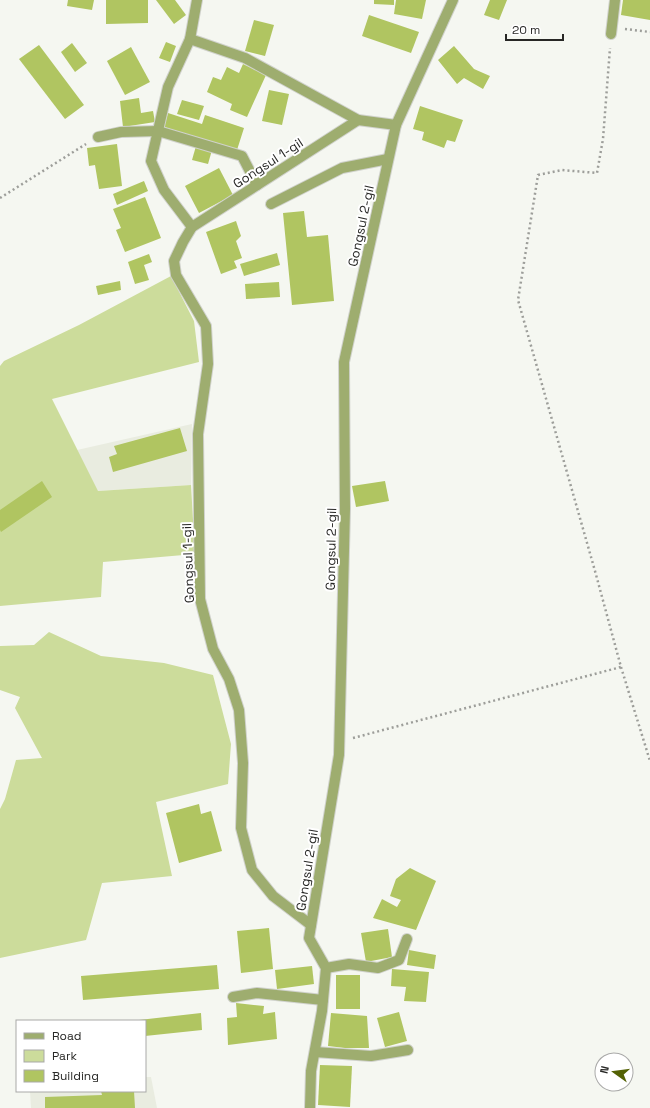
<svg xmlns="http://www.w3.org/2000/svg" width="650" height="1108" font-family="'Space Grotesk',sans-serif">
  <style>
    .built { fill: #e9ece0 }
    .green { fill: #ccdc9b }
    .building { fill: #b0c561 }
    .lines { fill: none; stroke-linecap: round; stroke-linejoin: round }
    .service-casing { stroke: #d0d2cc; stroke-width: 12 }
    .minor-casing { stroke: #d0d2cc; stroke-width: 12 }
    .path { stroke: #9d9e9a; stroke-width: 2.5; stroke-dasharray: 2 3; stroke-linecap: butt }
    .service { stroke: #9ead6f; stroke-width: 10 }
    .minor { stroke: #9ead6f; stroke-width: 10 }
    .labels { text-anchor: middle; dominant-baseline: central; stroke-width: 4; stroke-linejoin: round; paint-order: stroke }
    .street-label { font-size: 13px; fill: #272725; stroke: #fff }
  </style>
  <rect width="100%" height="100%" fill="#f5f7f1"/>
  <g class="built">
    <path d="M192,424L191,485L97,491L77,450Z"/>
    <path d="M145,1077H151L157,1108H31L30,1091H145Z"/>
  </g>
  <g class="green">
    <path d="M171,276L194,321L199,362L52,399L98,491L191,485L195,554L103,562L101,597L0,606V366L4,361L79,325Z"/>
    <path d="M49,632L101,656L164,663L213,675L231,744L228,784L156,802L172,876L102,883L86,940L0,958V809L5,799L16,760L42,758L15,708L20,697L0,690V646L34,645Z"/>
  </g>
  <g class="building">
    <path d="M68,0H94L92,10L67,6Z"/>
    <path d="M106,0H148V23L106,24Z"/>
    <path d="M156,0H175L186,15L174,24Z"/>
    <path d="M374,0H394V5L374,4Z"/>
    <path d="M396,0H426L422,19L394,14Z"/>
    <path d="M490,0H507L499,20L484,15Z"/>
    <path d="M623,0H650V20L621,15Z"/>
    <path d="M369,15L419,32L411,53L362,36Z"/>
    <path d="M254,20L274,25L265,56L245,51Z"/>
    <path d="M166,42L176,46L170,62L159,58Z"/>
    <path d="M72,43L87,63L75,72L61,52Z"/>
    <path d="M39,45L84,105L65,119L19,59Z"/>
    <path d="M454,46L474,69L490,76L483,89L464,78L457,84L438,60Z"/>
    <path d="M131,47L150,82L125,95L107,61Z"/>
    <path d="M243,64L266,75L247,117L230,110L232,104L207,92L213,77L221,80L227,67L239,73Z"/>
    <path d="M269,90L289,94L282,125L262,121Z"/>
    <path d="M139,98L141,113L153,111L155,122L123,127L120,101Z"/>
    <path d="M182,100L204,106L199,120L177,114Z"/>
    <path d="M420,106L463,120L455,142L447,140L444,148L422,140L424,132L413,129Z"/>
    <path d="M168,113L202,124L205,115L244,128L237,150L164,127Z"/>
    <path d="M117,144L122,186L99,189L95,165L89,166L87,148Z"/>
    <path d="M196,146L212,150L208,164L192,160Z"/>
    <path d="M219,168L233,195L199,213L185,186Z"/>
    <path d="M144,181L148,191L117,205L113,194Z"/>
    <path d="M145,197L161,238L125,252L116,230L121,228L113,209Z"/>
    <path d="M304,211L307,237L328,235L334,301L292,305L283,213Z"/>
    <path d="M236,221L241,236L236,241L242,258L234,261L237,268L221,274L206,232Z"/>
    <path d="M277,253L280,265L244,276L240,264Z"/>
    <path d="M149,254L152,262L144,265L149,280L135,284L128,262Z"/>
    <path d="M120,281L121,290L98,295L96,286Z"/>
    <path d="M279,282L280,297L246,299L245,284Z"/>
    <path d="M180,428L187,451L113,472L109,457L117,454L114,446Z"/>
    <path d="M42,481L52,497L1,532L0,530V510Z"/>
    <path d="M385,481L389,501L356,507L352,486Z"/>
    <path d="M199,804L201,814L211,811L222,851L179,863L166,813Z"/>
    <path d="M410,868L436,881L416,930L373,918L382,899L397,907L401,900L390,896L396,879Z"/>
    <path d="M269,928L273,969L241,973L237,931Z"/>
    <path d="M388,929L392,957L366,962L361,933Z"/>
    <path d="M409,950L436,955L434,969L407,965Z"/>
    <path d="M217,965L219,989L83,1000L81,976Z"/>
    <path d="M312,966L314,984L277,989L275,970Z"/>
    <path d="M392,969L429,972L426,1002L404,1001L406,987L391,986Z"/>
    <rect x="336" y="975" width="24" height="34"/>
    <path d="M236,1003L264,1006L263,1014L275,1012L277,1039L228,1045L227,1018L237,1017Z"/>
    <path d="M399,1012L407,1041L385,1047L377,1018Z"/>
    <path d="M201,1013L202,1030L145,1036V1021H139V1020Z"/>
    <path d="M331,1013L367,1016L369,1048H345L328,1046Z"/>
    <path d="M320,1065L352,1066L350,1107L318,1105Z"/>
    <path d="M101,1091H134L135,1108H45V1097L102,1095Z"/>
  </g>
  <g class="lines">
    <g class="service-casing">
      <g id="service">
        <path d="M611,34L615,0"/>
        <path d="M158,131L242,156L257,185"/>
        <path d="M271,204L342,168L388,159"/>
        <path d="M326,968L349,964L378,968L399,960L407,939"/>
        <path d="M233,997L257,993L323,1000"/>
        <path d="M315,1052L371,1056L408,1050"/>
      </g>
    </g>
    <g class="minor-casing">
      <g id="minor">
        <path d="M190,39L245,58L358,120L396,125"/>
        <path d="M98,137L121,132L158,131"/>
        <path d="M192,227L164,190L151,161L168,87L190,39L197,0"/>
        <path d="M311,925L273,896L252,870L241,828L243,763L239,710L229,679L213,649L200,599L198,434L208,364L206,326L176,275L174,261L183,242L192,227L358,120"/>
        <path d="M310,1108L311,1071L322,1011L326,968L309,938L339,755L345,509L344,362L396,125L453,0"/>
      </g>
    </g>
    <g class="path">
      <path d="M625,29L650,32"/>
      <path d="M0,198L86,144"/>
      <path d="M621,667L650,761"/>
      <path d="M353,738L621,667L595,571L518,300L538,175L562,170L597,173L603,139L610,48"/>
    </g>
    <use href="#service" class="service"/>
    <use href="#minor" class="minor"/>
  </g>
  <g class="labels">
    <g class="street-label">
      <text transform="translate(268 163) rotate(-33)">Gongsul 1-gil</text>
      <text transform="translate(361 226) rotate(-78)">Gongsul 2-gil</text>
      <text transform="translate(331 549) rotate(-89)">Gongsul 2-gil</text>
      <text transform="translate(188 563) rotate(-92)">Gongsul 1-gil</text>
      <text transform="translate(307 870) rotate(-81)">Gongsul 2-gil</text>
    </g>
  </g>
  <rect x="16" y="1020" width="130" height="72" fill="#ffffff" stroke="#a9a9a8"/>
  <rect x="24" y="1033" width="20" height="6" fill="#9ead6f" stroke="#a9a9a8"/>
  <text x="52" y="1040" font-size="12" fill="#272725">Road</text>
  <rect x="24" y="1050" width="20" height="12" fill="#ccdc9b" stroke="#a9a9a8"/>
  <text x="52" y="1060" font-size="12" fill="#272725">Park</text>
  <rect x="24" y="1070" width="20" height="12" fill="#b0c561" stroke="#a9a9a8"/>
  <text x="52" y="1080" font-size="12" fill="#272725">Building</text>
  <g transform="translate(614 1072) rotate(284)"><circle r="19" fill="#ffffff" stroke="#a9a9a8"/>
  <path d="M0-3L7 15L0 10L-7 15Z" fill="#536104"/>
  <text y="-6" font-size="11" font-weight="bold" text-anchor="middle" fill="#272725">N</text>
  </g>
  <path d="M506 34v6h57v-6" fill="none" stroke="#272725" stroke-width="2"/>
  <text x="512" y="34" font-size="12" fill="#272725" stroke="#ffffff" stroke-width="3" paint-order="stroke">20 m</text>
</svg>
